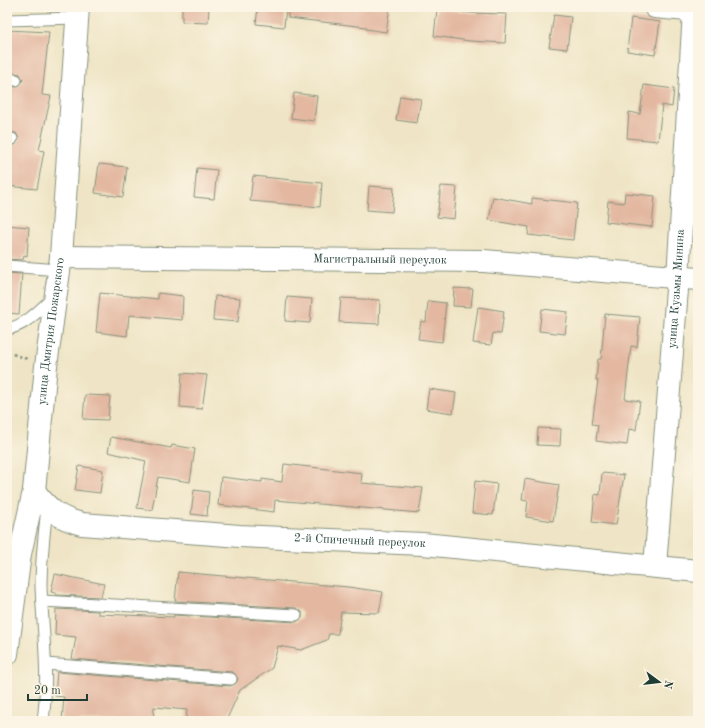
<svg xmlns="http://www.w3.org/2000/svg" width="705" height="728" font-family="'Old Standard TT',serif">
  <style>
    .building { fill: #e3b7a0 }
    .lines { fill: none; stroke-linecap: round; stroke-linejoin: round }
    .lane-casing { stroke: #87917d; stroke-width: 13 }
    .street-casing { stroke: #87917d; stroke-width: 24 }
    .path { stroke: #87917d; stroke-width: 2.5; stroke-dasharray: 3 3; stroke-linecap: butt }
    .lane { stroke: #fff; stroke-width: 11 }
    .street { stroke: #fff; stroke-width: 22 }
    .labels { text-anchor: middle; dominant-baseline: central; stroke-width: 3; stroke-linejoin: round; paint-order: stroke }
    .street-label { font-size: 12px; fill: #1f3d34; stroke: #fcf5e5 }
  </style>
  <rect width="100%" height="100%" fill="#fcf5e5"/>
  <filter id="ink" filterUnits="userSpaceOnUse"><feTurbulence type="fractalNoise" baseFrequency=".025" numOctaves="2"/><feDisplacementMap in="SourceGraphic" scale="8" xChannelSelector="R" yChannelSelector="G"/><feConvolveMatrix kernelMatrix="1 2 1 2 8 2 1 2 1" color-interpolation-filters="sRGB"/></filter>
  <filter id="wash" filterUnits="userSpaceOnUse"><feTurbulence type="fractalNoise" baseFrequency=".012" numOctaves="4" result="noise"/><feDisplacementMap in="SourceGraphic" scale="16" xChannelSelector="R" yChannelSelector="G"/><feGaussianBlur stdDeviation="0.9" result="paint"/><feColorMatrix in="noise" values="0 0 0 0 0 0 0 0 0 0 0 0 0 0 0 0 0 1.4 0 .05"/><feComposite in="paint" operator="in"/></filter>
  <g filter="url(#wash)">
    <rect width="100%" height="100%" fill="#efe5c6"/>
    <g id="blocks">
      <g class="building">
        <path d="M182,7H209L208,23L182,22Z"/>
        <path d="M258,7H286L284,27L256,24Z"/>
        <path d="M288,7H390L386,32L366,29V27L288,18Z"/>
        <path d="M437,9L472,13L507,14L505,43L470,41L434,36Z"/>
        <path d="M554,15L571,17L567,49L549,47Z"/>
        <path d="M631,18L660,22L655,55L627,51Z"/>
        <path d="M7,30L49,32L42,95L51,96L39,150L44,151L37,189L7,186V146L15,145L19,139L16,133L7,132V86L18,87L23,80L20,74L7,72Z"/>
        <path d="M644,85L674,89L672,107L662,105L658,141L627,138L629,112L640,114Z"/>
        <path d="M294,93L317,96L314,121L291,118Z"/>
        <path d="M400,96L421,99L417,123L396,120Z"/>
        <path d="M99,164L127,167L123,197L95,193Z"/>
        <path d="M197,168L217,170L214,199L194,197Z"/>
        <path d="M253,176L322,183L320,207L250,201Z"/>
        <path d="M369,186L394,188L392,212L367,210Z"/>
        <path d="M441,186L457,187L454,219L437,217Z"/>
        <path d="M625,193L655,196L652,227L606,222L608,201L624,203Z"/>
        <path d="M493,197L532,204V198L577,203L573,240L528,235L529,227L489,220Z"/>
        <path d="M7,225L29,227L27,256L24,255L23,260L7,259Z"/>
        <path d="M7,273L22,274L19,314L7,313Z"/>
        <path d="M454,288L473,289L471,307L453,306Z"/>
        <path d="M100,293L158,299V293L183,296L182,320L129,315L127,336L96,332Z"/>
        <path d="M215,296L240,298L238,322L213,320Z"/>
        <path d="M287,297L312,299L310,323L285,321Z"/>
        <path d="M341,298L380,300L379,324L339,322Z"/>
        <path d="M428,301L446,303L442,342L418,339L421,321L426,322Z"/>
        <path d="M478,307L504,311L501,334L493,333L491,345L473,343Z"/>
        <path d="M542,309L568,312L565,334L539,331Z"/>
        <path d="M605,314L640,317L637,347L631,346L625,399L640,401L636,430L629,429L627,445L596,441L598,425L592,424L598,380H596L598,359H601Z"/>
        <path d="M182,373L207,375L202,409L180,407Z"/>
        <path d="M429,389L456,393L453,413L426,409Z"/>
        <path d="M85,395L110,396L108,420L83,419Z"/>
        <path d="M538,428L561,429L560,446L537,445Z"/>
        <path d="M111,437L171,448L172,445L195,449L190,482L158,477L152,510L137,508L146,461L108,452Z"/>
        <path d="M284,464L362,473L361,483L423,488L419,513L275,500L274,512L218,505L221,477L262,482V479L282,482Z"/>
        <path d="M79,466L103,470L100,493L75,490Z"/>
        <path d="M602,473L624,475L616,525L592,522L595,494L600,495Z"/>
        <path d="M525,479L559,485L553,521L526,517L528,501L522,500Z"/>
        <path d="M475,481L497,484L493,515L472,513Z"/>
        <path d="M194,490L209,492L207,516L191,514Z"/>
        <path d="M178,572L348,587L383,592L379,613L341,612L338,634H329L327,640L301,650L278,646L272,668L240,690L226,721H186L187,710L154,707L153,721H62L64,697L55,696L57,672L230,686L236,683L238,679L235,674L232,672L72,659L76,637L55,635L56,609L98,611V614L174,617V615L296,622L302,618V612L296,608L175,601Z"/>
        <path d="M55,574L104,584L101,597L56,595V593L51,592Z"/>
      </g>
    </g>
  </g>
  <g filter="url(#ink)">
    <use href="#blocks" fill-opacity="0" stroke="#87917d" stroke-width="1"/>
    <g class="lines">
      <g class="lane-casing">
        <g id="lane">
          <path d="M7,20L77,18"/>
          <path d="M7,79L16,80"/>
          <path d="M7,139H12"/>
          <path d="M7,266L59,270"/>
          <path d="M7,329C26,326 40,309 54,297"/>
          <path d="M42,601L296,615"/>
          <path d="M46,664L231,679"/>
          <path d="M43,721C49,674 43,634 41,587C41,560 44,534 47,508"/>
        </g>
      </g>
      <g class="street-casing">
        <g id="street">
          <path d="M655,7L698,11"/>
          <path id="s1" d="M61,257L484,261L698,279"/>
          <path id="s2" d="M34,491C49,510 58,518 82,524L240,536L423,544L698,571"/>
          <path id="s3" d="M655,566L678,277L694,11"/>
          <path id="s4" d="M7,654L20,554L34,491L46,366L61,257L78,7"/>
        </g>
      </g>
      <path class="path" d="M7,352L27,359"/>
      <use href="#lane" class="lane"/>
      <use href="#street" class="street"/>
    </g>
  </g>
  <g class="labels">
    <g class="street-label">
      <text stroke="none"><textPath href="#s1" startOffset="319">Магистральный переулок</textPath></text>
      <text stroke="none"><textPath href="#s3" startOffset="278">улица Кузьмы Минина</textPath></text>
      <text stroke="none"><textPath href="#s4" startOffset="326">улица Дмитрия Пожарского</textPath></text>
      <text stroke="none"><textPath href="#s2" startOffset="338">2-й Спичечный переулок</textPath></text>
    </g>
  </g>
  <rect width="705" height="728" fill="none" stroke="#fcf5e5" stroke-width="24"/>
  <g transform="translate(659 682) rotate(105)" stroke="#fcf5e5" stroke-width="3" paint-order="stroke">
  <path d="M0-3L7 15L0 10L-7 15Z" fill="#1f3d34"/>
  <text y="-6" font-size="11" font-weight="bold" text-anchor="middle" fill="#1f3d34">N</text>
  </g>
  <path d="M28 694v6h59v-6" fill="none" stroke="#1f3d34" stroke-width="2"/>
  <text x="34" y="694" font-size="12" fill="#1f3d34" stroke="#fcf5e5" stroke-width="3" paint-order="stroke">20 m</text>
</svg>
